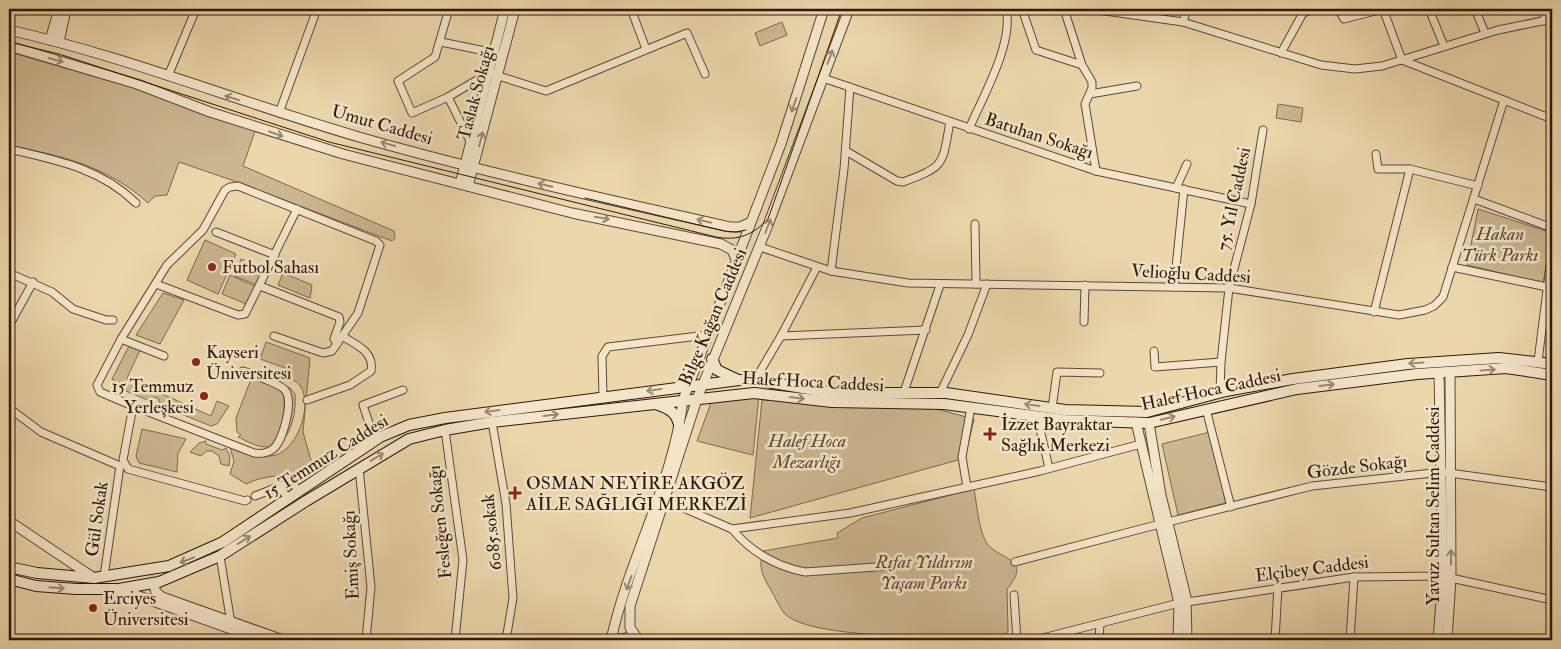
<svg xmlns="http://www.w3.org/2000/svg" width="1561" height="649" font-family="'IM FELL Double Pica',serif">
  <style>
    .green { fill: #ccb790; stroke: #7d684d }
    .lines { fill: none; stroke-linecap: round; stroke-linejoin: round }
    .minor-casing { stroke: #5e4832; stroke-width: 9 }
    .tertiary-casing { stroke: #5e4832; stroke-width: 11 }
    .secondary-casing { stroke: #2e180a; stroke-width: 12 }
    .minor { stroke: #f3e5c9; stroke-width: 7 }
    .tertiary { stroke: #f3e5c9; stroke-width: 9 }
    .secondary { stroke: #f3e5c9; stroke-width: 10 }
    .tram { stroke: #2e180a; stroke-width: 1 }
    .oneway { stroke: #9a8973 }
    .poi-dot { fill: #8f2418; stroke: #f3e5c9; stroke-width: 2 }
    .labels { text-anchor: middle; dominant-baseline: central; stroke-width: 5; stroke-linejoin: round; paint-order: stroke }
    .street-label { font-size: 18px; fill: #2e180a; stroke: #f3e5c9 }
    .park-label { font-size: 18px; font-style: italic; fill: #5d4832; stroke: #f3e5c9 }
    .poi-label { font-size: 18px; fill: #2e180a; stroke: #f3e5c9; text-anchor: start }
  </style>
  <rect width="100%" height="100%" fill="#ecd7ac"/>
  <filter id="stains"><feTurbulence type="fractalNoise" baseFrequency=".004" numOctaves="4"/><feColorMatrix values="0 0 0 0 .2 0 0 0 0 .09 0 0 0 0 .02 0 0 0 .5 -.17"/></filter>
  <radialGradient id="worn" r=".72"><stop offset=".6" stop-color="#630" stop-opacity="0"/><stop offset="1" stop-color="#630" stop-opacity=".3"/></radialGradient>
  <g class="green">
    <path d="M782,22L787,35L760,46L755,33Z"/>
    <path d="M9,52L142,90L256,128L243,166L394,231L395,238L392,241L237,182L179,162L167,195L155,196L148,203C108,166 61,156 9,145Z"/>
    <path d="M1278,104L1303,108L1301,122L1276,118Z"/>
    <path d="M1478,209L1552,233L1543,283L1467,265Z"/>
    <path d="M205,240L236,254L218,294L187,280Z"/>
    <path d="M241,259L269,271L262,287L235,276Z"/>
    <path d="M283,273L312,285L310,298L278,285Z"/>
    <path d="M230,275L257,287L249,305L222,294Z"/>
    <path d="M163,293L184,300L160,344L136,335Z"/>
    <path d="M266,342L310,358L303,432L315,474C292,476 268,473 246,484L230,474L234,461L229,444C241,448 257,457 270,456C296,455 313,407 301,387C298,382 293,380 289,378L291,370L260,359Z"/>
    <path d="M130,344H143L127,378L211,416L217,401L229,406L217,424L211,426L159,405V399L154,397L150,401L112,385L114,380L112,379Z"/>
    <path d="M253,374L290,388L295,394C297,412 290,448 267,447C256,447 247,441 238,437L241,435L237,432L236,418Z"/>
    <path d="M759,395L753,455L697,441L712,400Z"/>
    <path d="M762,400L929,407L974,419L965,458L750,518Z"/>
    <path d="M142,429L186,439L178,453L177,472L139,463L136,456Z"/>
    <path d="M1210,432L1226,503L1178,515L1162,444Z"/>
    <path d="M206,441V444L222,450L226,448L230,456L229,466L221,464L219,456L212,451H207L201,456L190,452L199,443Z"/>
    <path d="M974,489C977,505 978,525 985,540C995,561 1035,556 1007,589L1008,631L1003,640H909L899,637C873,634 801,632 784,613C779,606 775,597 771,590C762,576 758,566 763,551L838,538L837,533L862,518Z"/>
  </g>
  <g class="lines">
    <g class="minor-casing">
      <g id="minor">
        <path d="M449,9L435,57L398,81L412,113L448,97L489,73L546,91L687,33L705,74"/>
        <path d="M631,9L646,49"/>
        <path d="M1022,9L1036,50L1082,65"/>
        <path d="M1064,9L1082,65L1092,82V88L1085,104L1096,171"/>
        <path d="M1091,9L1183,22L1321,65L1355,69L1382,66L1498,30L1552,19"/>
        <path d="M1338,9L1344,19L1383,9"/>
        <path d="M1383,9L1402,60L1552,119"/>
        <path d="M1429,9L1444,46"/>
        <path d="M1475,9L1485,33"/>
        <path d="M1544,21L1546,9"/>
        <path d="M1183,22L1187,9"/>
        <path d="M441,42L495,53"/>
        <path d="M1281,53L1303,13L1313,9"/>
        <path d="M168,76L196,9"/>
        <path d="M823,78L1096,171L1251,204"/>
        <path d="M1090,94L1137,86"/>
        <path d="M448,97L471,143"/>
        <path d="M279,113L317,9"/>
        <path d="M969,129C983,96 1014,43 1006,9"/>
        <path d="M9,149C56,160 100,168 136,203"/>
        <path d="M846,151L897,181L903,182C946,166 942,165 950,122"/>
        <path d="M1376,154L1378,169H1410L1478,186"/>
        <path d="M1176,188L1187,164"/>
        <path d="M1474,199L1552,228"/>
        <path d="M975,224L976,284"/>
        <path d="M216,232L275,255"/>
        <path d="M760,247L831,271L908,283L1229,288L1399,315L1425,310L1434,306L1443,297L1504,100"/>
        <path d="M1452,267L1547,287"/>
        <path d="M831,271L844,169L850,87"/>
        <path d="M9,273L52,292L73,309L106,320H113"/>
        <path d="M156,284L238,315L245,314L297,209"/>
        <path d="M260,286L339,317L340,322L334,339L337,344"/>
        <path d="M1174,287L1184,189"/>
        <path d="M1374,312L1410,169"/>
        <path d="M1084,322L1085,285"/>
        <path d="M9,326L33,282"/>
        <path d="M781,336L926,330"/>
        <path d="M121,339L164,356"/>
        <path d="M1154,351L1155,367L1221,362"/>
        <path d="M1538,361L1552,251"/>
        <path d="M243,371C253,375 279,383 285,390C294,401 283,441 273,449C268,453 261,454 254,453L133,406L123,460L128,469L245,501L247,500"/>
        <path d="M755,380L781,336L817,267"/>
        <path d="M904,392L940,285"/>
        <path d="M940,393L968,335L987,284"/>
        <path d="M1220,393L1221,362L1229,288L1251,204L1263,130"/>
        <path d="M603,397L602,356L608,347L707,335"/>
        <path d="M307,400L350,385L371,371C375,352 355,344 342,336"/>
        <path d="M133,406L100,392L97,385L121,339L167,265L203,230L225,190L230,187L238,186L376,241L380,245L358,313L332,351L323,353L274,336"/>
        <path d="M9,408L41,432L120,466L104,576"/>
        <path d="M1052,408L1057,372L1100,373"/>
        <path d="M1206,409L1231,507"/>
        <path d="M1041,417L1040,429L1049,468"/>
        <path d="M492,422L506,504L513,598L506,640"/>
        <path d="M445,430L463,560L455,640"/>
        <path d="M375,441L363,405L403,390"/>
        <path d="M359,468L371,587L366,640"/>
        <path d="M967,487L962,457L971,407"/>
        <path d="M272,489L282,491L289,498"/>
        <path d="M255,496L288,483L294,485L299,491"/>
        <path d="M665,500L732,529L850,513L1040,471L1141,444"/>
        <path d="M1168,522L1312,486L1442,472L1552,487"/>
        <path d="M732,529C751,552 775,566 805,572L890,566"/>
        <path d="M220,556L231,623"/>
        <path d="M1015,562L1160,524"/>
        <path d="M1451,578L1552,600"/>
        <path d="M1014,595L1017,640"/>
        <path d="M1187,602L1354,577L1443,576"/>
        <path d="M1035,640L1179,603"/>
        <path d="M1099,640L1100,624"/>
        <path d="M1275,640L1278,587"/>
        <path d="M1350,640L1354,577"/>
      </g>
    </g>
    <g class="tertiary-casing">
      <g id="tertiary">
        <path d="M9,30C128,57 242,103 359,137C482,172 606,199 730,227H740L751,222"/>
        <path d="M50,40L59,9"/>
        <path d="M59,42L66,9"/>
        <path d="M9,46L137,84L210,112L343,154L572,213L721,244L732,250L737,261"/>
        <path d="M460,184L505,9"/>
        <path d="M468,186L515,9"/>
        <path d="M1136,422L1179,603L1178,640"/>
        <path d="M1149,423L1161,495L1186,597L1187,640"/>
        <path d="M9,521L94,578"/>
        <path d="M153,583L156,592L162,597L283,640"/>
        <path d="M119,589L262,640"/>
        <path d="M611,640C629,558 673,484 683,400L781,144L824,9"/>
        <path d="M617,640L629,637L638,640"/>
        <path d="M639,640L630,628V606L697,399L768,225L849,9"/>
        <path d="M1438,640L1443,576L1439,373"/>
        <path d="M1447,640L1451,578L1450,372"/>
      </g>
    </g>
    <g class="secondary-casing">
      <g id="secondary">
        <path d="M712,359L717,370L736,379"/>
        <path d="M655,404C671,409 678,413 680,430"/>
        <path d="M9,567L37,573L94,578L169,566L223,542L380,437L409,425L445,418L739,380H755L832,393H946L1065,410L1147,412L1226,391L1293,379L1408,364L1499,358L1552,364"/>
        <path d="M9,579L36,586L76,589H119L159,582L220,556L306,501L409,439L445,430L492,422L754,393L832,402L944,404L1065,420L1149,423L1297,389L1417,374L1506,368L1552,375"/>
      </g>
    </g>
    <use href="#minor" class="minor"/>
    <use href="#tertiary" class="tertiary"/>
    <use href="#secondary" class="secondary"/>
    <g class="tram">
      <path d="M9,42L59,54L329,142L716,237C738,241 753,235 768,219L842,9"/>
      <path d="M585,198L724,231L736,232L746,230"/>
    </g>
  </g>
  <defs><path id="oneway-shaft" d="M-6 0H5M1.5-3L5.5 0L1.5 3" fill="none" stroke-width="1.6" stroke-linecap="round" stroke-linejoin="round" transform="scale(1.25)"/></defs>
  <g class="oneway">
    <use href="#oneway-shaft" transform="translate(830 57) rotate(-69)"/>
    <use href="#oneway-shaft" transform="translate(56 60) rotate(16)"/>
    <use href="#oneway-shaft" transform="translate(232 98) rotate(-162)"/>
    <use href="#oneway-shaft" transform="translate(794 105) rotate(109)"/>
    <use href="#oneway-shaft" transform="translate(276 134) rotate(19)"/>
    <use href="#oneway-shaft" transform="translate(481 139) rotate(-75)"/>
    <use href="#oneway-shaft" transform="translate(388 144) rotate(-165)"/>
    <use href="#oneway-shaft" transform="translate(545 185) rotate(-167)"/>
    <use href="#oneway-shaft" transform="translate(602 218) rotate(9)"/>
    <use href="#oneway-shaft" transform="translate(704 221) rotate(-167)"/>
    <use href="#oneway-shaft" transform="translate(768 226) rotate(-69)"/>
    <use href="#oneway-shaft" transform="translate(1416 363) rotate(176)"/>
    <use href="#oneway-shaft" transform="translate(1488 370) rotate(-4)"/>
    <use href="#oneway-shaft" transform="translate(1327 385) rotate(-7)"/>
    <use href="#oneway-shaft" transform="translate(654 390) rotate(172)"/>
    <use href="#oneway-shaft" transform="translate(797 398) rotate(7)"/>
    <use href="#oneway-shaft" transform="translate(1032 405) rotate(-172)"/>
    <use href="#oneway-shaft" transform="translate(492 411) rotate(172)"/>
    <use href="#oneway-shaft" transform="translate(551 415) rotate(-7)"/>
    <use href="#oneway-shaft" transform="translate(1168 418) rotate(-14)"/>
    <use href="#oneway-shaft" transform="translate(377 457) rotate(-31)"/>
    <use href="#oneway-shaft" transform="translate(244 540) rotate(-32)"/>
    <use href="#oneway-shaft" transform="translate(1451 557) rotate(-90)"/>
    <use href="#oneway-shaft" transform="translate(187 560) rotate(159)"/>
    <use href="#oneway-shaft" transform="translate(629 583) rotate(109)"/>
    <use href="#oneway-shaft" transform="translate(57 588) rotate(5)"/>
  </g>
  <g class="poi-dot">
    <circle cx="212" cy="267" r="5"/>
    <circle cx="196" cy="362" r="5"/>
    <circle cx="204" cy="396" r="5"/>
    <path d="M987.5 426.5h5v5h5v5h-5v5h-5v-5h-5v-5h5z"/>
    <path d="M512.5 485.5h5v5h5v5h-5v5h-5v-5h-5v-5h5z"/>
    <circle cx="93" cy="608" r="5"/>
  </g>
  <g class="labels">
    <g class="street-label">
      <text transform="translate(476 93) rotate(-75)">Taslak Sokağı</text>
      <text transform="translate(382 125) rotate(16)">Umut Caddesi</text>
      <text transform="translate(1039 136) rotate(18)">Batuhan Sokağı</text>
      <text transform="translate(1234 199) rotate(-78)">75. Yıl Caddesi</text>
      <text transform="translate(1191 274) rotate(3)">Velioğlu Caddesi</text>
      <text transform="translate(713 317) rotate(-67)">Bilge Kağan Caddesi</text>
      <text transform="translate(813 382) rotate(3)">Halef Hoca Caddesi</text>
      <text transform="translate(1211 390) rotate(-12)">Halef Hoca Caddesi</text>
      <text transform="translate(326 457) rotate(-32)">15 Temmuz Caddesi</text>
      <text transform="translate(1357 467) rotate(-7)">Gözde Sokağı</text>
      <text transform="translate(1433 506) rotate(-90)">Yavuz Sultan Selim Caddesi</text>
      <text transform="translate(97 519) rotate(-82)">Gül Sokak</text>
      <text transform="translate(440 522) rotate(-96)">Fesleğen Sokağı</text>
      <text transform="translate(492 532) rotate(-96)">6085.sokak</text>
      <text transform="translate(351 555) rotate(-93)">Emiş Sokağı</text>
      <text transform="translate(1312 569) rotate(-7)">Elçibey Caddesi</text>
    </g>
    <g class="park-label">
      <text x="1500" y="234">Hakan<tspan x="1500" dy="21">Türk Parkı</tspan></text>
      <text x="807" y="441">Halef Hoca<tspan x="807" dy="21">Mezarlığı</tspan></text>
      <text x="924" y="562">Rıfat Yıldırım<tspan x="924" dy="21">Yaşam Parkı</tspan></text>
    </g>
    <g class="poi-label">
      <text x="222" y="267">Futbol Sahası</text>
      <text x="206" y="352">Kayseri<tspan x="206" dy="21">Üniversitesi</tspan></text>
      <text x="194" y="386" text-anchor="end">15 Temmuz<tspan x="194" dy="21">Yerleşkesi</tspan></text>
      <text x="1001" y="424">İzzet Bayraktar<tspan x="1001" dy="21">Sağlık Merkezi</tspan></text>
      <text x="526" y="483">OSMAN NEYİRE AKGÖZ<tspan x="526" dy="21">AİLE SAĞLIĞI MERKEZİ</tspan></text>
      <text x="103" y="598">Erciyes<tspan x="103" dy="21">Üniversitesi</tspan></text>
    </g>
  </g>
  <rect width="1561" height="649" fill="none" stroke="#ecd7ac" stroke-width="30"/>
  <rect x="10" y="10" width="1541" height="629" fill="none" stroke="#2e180a" stroke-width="2.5"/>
  <rect x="15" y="15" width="1531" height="619" fill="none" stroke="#2e180a"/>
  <rect width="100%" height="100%" filter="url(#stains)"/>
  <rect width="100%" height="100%" fill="url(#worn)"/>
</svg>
